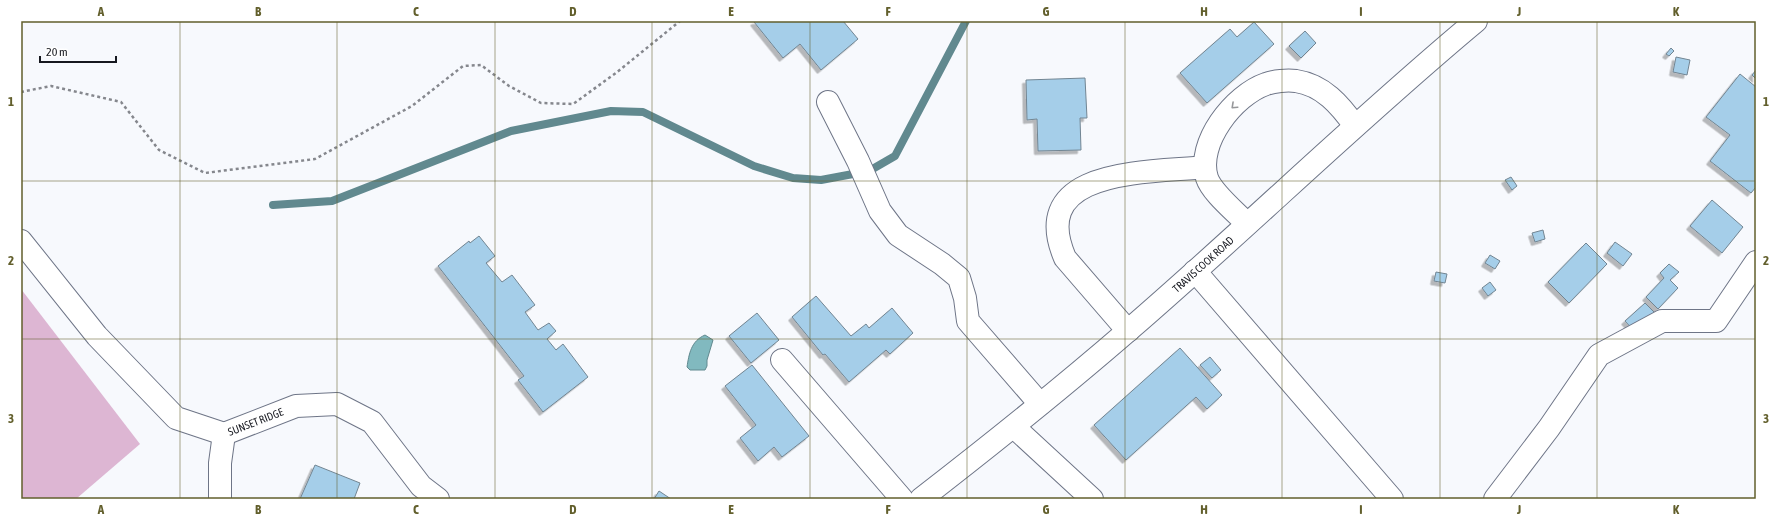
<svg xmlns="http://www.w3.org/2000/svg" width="1777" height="520" font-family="'Asap Condensed',sans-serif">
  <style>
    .forest { fill: #ddb6d3 }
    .water { fill: #81b9bf; stroke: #61898f }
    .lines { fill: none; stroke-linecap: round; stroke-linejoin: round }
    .stream { stroke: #61898f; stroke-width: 8 }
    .building { fill: #a5cee9; stroke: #728592; filter: url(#shadow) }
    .minor-casing { stroke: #6e7587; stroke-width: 24 }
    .path { stroke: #85878d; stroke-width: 2.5; stroke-dasharray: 3 3; stroke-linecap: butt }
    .minor { stroke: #fff; stroke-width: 22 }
    .oneway { stroke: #96979a }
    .grid { fill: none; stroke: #625f2c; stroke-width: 1; stroke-opacity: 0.55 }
    .labels { text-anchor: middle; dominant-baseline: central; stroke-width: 3; stroke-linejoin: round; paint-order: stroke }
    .street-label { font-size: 11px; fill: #16181f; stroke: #fff }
    .neatline { fill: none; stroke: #625f2c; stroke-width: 1.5 }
    .grid-label { font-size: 13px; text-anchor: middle; font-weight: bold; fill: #625f2c }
  </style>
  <defs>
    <filter id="shadow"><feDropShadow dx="-3.5" dy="3.5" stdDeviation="0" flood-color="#0004"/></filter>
  </defs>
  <rect width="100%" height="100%" fill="#f7f9fd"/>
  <path class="forest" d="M21,289L140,444L76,499H21Z"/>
  <path class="water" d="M705,335L713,340L707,360V366L705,370H690L687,367C689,354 691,341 705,335Z"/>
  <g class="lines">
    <path class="stream" d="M273,205L332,201L511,131L611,111L643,112L754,166L793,178L821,180L869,171L895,156L966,21"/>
  </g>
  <g class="building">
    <path d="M756,21H843L858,39L821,70L800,44L783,58L754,22Z"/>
    <path d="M1254,22L1274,44L1207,103L1180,73L1230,29L1237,37Z"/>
    <path d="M1305,31L1316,43L1301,58L1289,46Z"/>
    <path d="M1671,48L1674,51L1669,56L1666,54Z"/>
    <path d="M1676,57L1690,60L1687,75L1673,72Z"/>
    <path d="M1756,70V79L1752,75Z"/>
    <path d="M1740,74L1756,87V187L1751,193L1710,161L1730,135L1706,117Z"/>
    <path d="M1085,78L1087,118H1080L1081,150L1038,151L1037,119L1027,120L1026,80Z"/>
    <path d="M1511,177L1517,186L1512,190L1505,180Z"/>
    <path d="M1712,200L1743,227L1722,253L1690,226Z"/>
    <path d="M1543,230L1545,239L1535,242L1532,233Z"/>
    <path d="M479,236L495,256L486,263L502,282L512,275L535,305L525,312L538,330L549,323L556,331L547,339L556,350L563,344L588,377L543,412L518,380L524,376L438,266L469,241L470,243Z"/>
    <path d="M1615,242L1632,254L1623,266L1607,253Z"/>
    <path d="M1586,243L1607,264L1569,303L1548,282Z"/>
    <path d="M1490,255L1500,261L1495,269L1485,263Z"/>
    <path d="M1669,264L1679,272L1670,280L1678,288L1658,309L1646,297L1664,278L1660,273Z"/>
    <path d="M1436,272L1447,274L1445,283L1434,281Z"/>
    <path d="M1490,282L1496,290L1488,296L1482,288Z"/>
    <path d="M816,296L851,336L866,324L869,328L892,308L913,333L890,354L886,350L849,382L825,354L823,355L792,317Z"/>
    <path d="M1645,303L1655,313L1635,332L1625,321Z"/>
    <path d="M757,313L779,340L751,363L729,336Z"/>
    <path d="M1180,348L1222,395L1207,409L1196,397L1126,460L1094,425Z"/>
    <path d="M1210,357L1221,370L1212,378L1200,365Z"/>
    <path d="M752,365L809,436L782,457L774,447L758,461L740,438L756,425L725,386Z"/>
    <path d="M315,465L360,483L354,499H300Z"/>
    <path d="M659,491L671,499H654Z"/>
  </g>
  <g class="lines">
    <g class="minor-casing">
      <g id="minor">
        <path d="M828,102L858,161L880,211L898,235L942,264L959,278L965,298L968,321L1040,404"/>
        <path d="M1247,224C1236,212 1212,193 1207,178C1196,143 1234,95 1266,84C1274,81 1287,80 1296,81C1323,85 1340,105 1355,126"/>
        <path id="s1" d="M21,241L97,336L176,418L224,434L296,406L337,404L372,422L421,486L438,499"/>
        <path d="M1195,271L1392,499"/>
        <path d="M1128,331L1065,258C1026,167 1150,173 1205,167"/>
        <path d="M782,360L902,499"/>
        <path d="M1014,427L1092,499"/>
        <path d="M220,499V463L224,434"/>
        <path id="s2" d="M921,499C992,444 1062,388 1130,329C1247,228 1357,120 1476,21"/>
        <path d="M1495,499L1549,428L1599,355L1662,321H1716L1756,262"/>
      </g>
    </g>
    <path class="path" d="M21,92L51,86L121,102L159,150L205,173L315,159L412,106L463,66L481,65L509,86L541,103L573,104L616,73L680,21"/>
    <use href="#minor" class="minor"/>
  </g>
  <defs><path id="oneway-chevron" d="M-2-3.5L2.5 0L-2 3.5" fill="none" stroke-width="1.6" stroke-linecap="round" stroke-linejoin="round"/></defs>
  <use class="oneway" href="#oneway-chevron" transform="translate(1234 106) rotate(137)"/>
  <path class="grid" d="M180,21V499M337,21V499M495,21V499M652,21V499M810,21V499M967,21V499M1125,21V499M1282,21V499M1440,21V499M1597,21V499M21,181H1756M21,339H1756"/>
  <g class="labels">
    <g class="street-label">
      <text stroke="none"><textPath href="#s2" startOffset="367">TRAVIS COOK ROAD</textPath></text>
      <text stroke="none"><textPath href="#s1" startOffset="320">SUNSET RIDGE</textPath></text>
    </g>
  </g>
  <rect width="1777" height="520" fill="none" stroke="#ffffff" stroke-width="44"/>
  <path d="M40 56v6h76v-6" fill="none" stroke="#16181f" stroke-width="2"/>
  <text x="46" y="56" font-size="12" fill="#16181f" stroke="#ffffff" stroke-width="3" paint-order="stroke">20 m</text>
  <rect x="22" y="22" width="1733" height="476" class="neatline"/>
  <g class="grid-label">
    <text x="101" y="16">A</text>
    <text x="258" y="16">B</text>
    <text x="416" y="16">C</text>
    <text x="573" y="16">D</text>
    <text x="731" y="16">E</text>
    <text x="888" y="16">F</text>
    <text x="1046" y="16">G</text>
    <text x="1204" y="16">H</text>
    <text x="1361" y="16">I</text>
    <text x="1519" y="16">J</text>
    <text x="1676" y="16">K</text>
    <text x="11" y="106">1</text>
    <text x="1766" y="106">1</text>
    <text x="11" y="265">2</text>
    <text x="1766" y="265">2</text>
    <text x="11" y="423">3</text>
    <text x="1766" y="423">3</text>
    <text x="101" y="514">A</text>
    <text x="258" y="514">B</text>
    <text x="416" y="514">C</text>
    <text x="573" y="514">D</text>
    <text x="731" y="514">E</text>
    <text x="888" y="514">F</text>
    <text x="1046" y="514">G</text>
    <text x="1204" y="514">H</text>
    <text x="1361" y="514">I</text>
    <text x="1519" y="514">J</text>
    <text x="1676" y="514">K</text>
  </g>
</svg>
